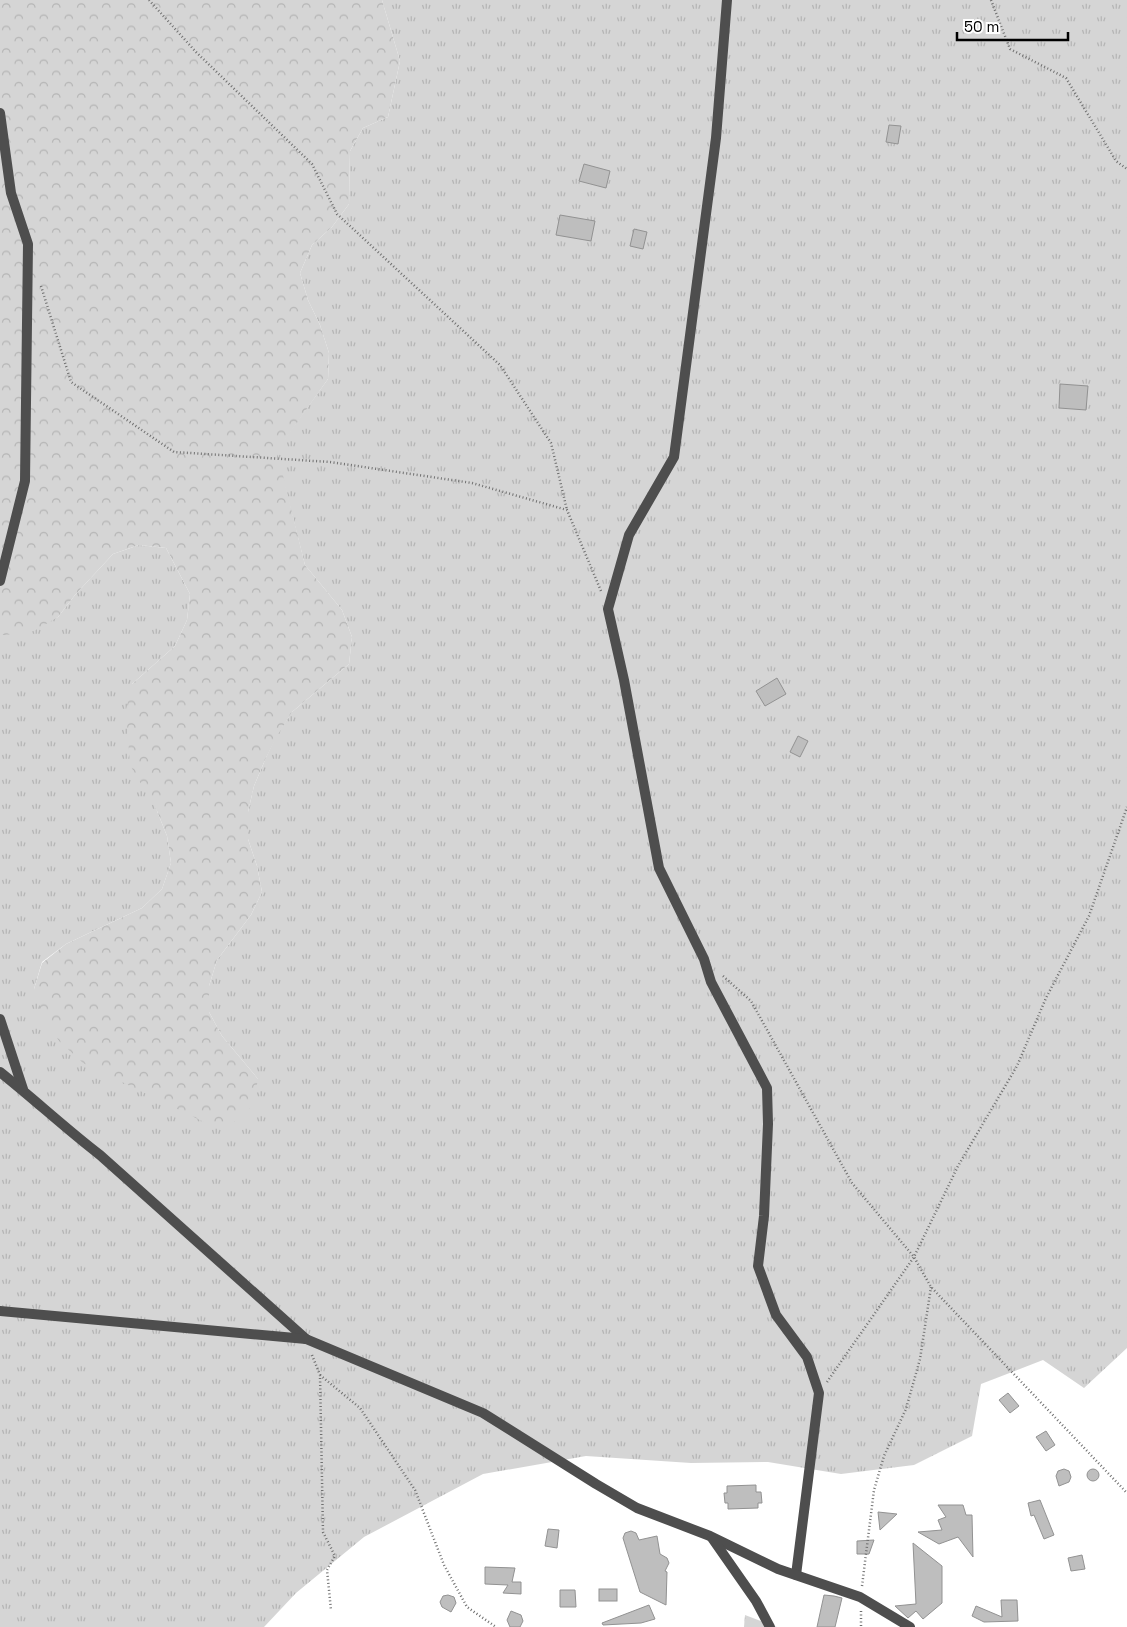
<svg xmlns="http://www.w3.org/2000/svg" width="1127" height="1627" font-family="'Space Grotesk',sans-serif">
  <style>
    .grass { fill: url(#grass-tufts) }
    .forest { fill: url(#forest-crowns) }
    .building { fill: #bebebe; stroke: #929292 }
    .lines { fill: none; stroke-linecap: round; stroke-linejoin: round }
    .path { stroke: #707070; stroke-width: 2.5; stroke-dasharray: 1 2.5; stroke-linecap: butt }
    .street { stroke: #4e4e4e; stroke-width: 10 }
  </style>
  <defs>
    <pattern id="grass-tufts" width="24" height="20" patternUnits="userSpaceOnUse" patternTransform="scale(1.25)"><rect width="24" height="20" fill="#d5d5d5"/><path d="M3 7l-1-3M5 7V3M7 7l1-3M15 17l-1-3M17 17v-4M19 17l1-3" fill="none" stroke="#b5b5b5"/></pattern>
    <pattern id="forest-crowns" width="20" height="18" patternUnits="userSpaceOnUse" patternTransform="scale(1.25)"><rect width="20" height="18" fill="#d5d5d5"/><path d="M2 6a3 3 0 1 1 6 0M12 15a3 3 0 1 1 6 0" fill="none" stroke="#b5b5b5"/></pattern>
  </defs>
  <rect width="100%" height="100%" fill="#fff"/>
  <g class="grass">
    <path d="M382,0H1127V1348L1084,1388L1043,1360L981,1384L972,1436L914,1465L841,1474L768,1462L691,1463L586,1456L483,1474L364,1537L296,1593L264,1627H0V635H6L58,617L75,595L113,554L139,545L166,548L190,594L187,620L175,646L132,684L157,811L167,836L171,863L162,889L142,908L66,944L42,962L34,989L258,1079L222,1036L209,1012V986L217,960L251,915L262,892L257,866L248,839V812L254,786L265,760L276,736L292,712L349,664L352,637L342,610L305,565L276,451L328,379L329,353L320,325L308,300L300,273L312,245L332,227L349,204L350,151L363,128L388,117L400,61Z"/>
    <path d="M745,1615L777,1627H744Z"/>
  </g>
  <path class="forest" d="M0,0H382L400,61L388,117L363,128L350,151L349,204L332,227L312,245L300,273L308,300L320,325L329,353L328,379L277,451L305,565L342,610L352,637L349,664L292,712L277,736L265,760L254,786L248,812V839L257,866L262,892L251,915L217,960L209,986V1012L222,1036L258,1079L253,1106L230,1125L204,1122L83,1063L59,1041L43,1016L34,989L42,963L66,944L142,908L162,889L171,863L167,836L157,811L130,765L126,710L132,684L175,646L187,620L190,594L166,548L139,545L113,554L75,595L58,617L34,631L6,635H0Z"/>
  <g class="building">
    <path d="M889,125L901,126L898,144L886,142Z"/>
    <path d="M584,164L610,171L606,188L579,181Z"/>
    <path d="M560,215L595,221L591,241L556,235Z"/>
    <path d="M634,229L647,232L643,249L630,246Z"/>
    <path d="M1060,384L1088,386L1086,410L1059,408Z"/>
    <path d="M777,678L786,694L765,706L756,691Z"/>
    <path d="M798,736L808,741L800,757L790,752Z"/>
    <path d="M1008,1393L1019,1406L1010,1413L999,1400Z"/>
    <path d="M1046,1431L1055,1445L1046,1451L1036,1437Z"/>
    <circle cx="1093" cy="1475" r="6"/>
    <path d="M1064,1469L1069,1471L1071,1477L1069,1482L1059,1486L1056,1476L1058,1471Z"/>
    <path d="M756,1485V1492H761L762,1503H758V1508L728,1509V1503H725L724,1493H727V1486Z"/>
    <path d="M1040,1500L1054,1535L1044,1539L1034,1515L1031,1516L1028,1503Z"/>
    <path d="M938,1505H963L966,1515H972L973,1557L958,1537L939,1544L918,1532L942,1530L938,1520L946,1517Z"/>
    <path d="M878,1512L897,1514L880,1530Z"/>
    <path d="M548,1529L559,1530L557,1548L545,1546Z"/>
    <path d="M631,1531L636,1533L639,1540L657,1536L660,1554L667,1558L669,1563L665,1571L667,1572L666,1605L640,1592L623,1538L625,1533Z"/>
    <path d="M874,1540L869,1554H857V1541Z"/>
    <path d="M913,1543L942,1566V1603L923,1619L916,1611L908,1618L895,1606L916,1604Z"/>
    <path d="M1082,1555L1085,1569L1071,1571L1068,1558Z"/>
    <path d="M485,1567L515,1568L512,1582H521V1594L503,1593L508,1585L485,1584Z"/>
    <rect x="599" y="1589" width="18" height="12"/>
    <path d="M560,1590H575L576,1607H560Z"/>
    <path d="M448,1595L454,1597L456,1603L451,1612L442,1607L440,1602L443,1596Z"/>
    <path d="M824,1595L834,1596L842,1598L835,1627H817Z"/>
    <path d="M1001,1600H1017L1018,1621L984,1622L972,1616L976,1606L1002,1617Z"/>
    <path d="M649,1605L655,1619L641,1623L603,1625L602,1623Z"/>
    <path d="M511,1611L521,1615L523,1621L520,1627H510L507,1620Z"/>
  </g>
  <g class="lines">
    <g class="path">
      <path d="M149,0L196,52L312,164L337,214L500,365L551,443L567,510"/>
      <path d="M991,0L1010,49L1066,78L1116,161L1127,169"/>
      <path d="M41,286L71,382L174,452L330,462L472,483L567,510L601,591"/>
      <path d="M723,976L751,1001L852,1183L914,1257L931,1287L1127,1493"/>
      <path d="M312,1355L320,1375L323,1532L335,1556L327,1570L331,1610"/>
      <path d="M320,1375L360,1408L415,1490L444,1565L467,1607L496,1627"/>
      <path d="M827,1382L914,1257L958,1166L1017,1066L1046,998L1089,916L1127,807"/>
      <path d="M862,1586L874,1490L884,1456L906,1409L920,1359L931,1287"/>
      <path d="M861,1611V1627"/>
    </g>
    <g class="street">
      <path d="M727,0L716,138L674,457L629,535L608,609L624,680L659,868L704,959L711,982L767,1088L768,1124L764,1216L758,1266L776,1315L807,1357L819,1393L796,1575"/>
      <path d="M0,113L11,193L28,244L25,481L0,581"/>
      <path d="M0,1019L23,1089"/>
      <path d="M0,1072C34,1099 66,1129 100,1155L306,1339"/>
      <path d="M0,1311L306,1339L483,1413L596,1484L637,1508L710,1536L778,1569L860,1597L910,1627"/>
      <path d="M712,1538L756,1601L770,1627"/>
    </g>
  </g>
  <path d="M957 32v8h111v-8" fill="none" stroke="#000000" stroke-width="2.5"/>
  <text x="964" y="32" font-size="15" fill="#000000" stroke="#ffffff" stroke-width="4" paint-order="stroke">50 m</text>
</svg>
